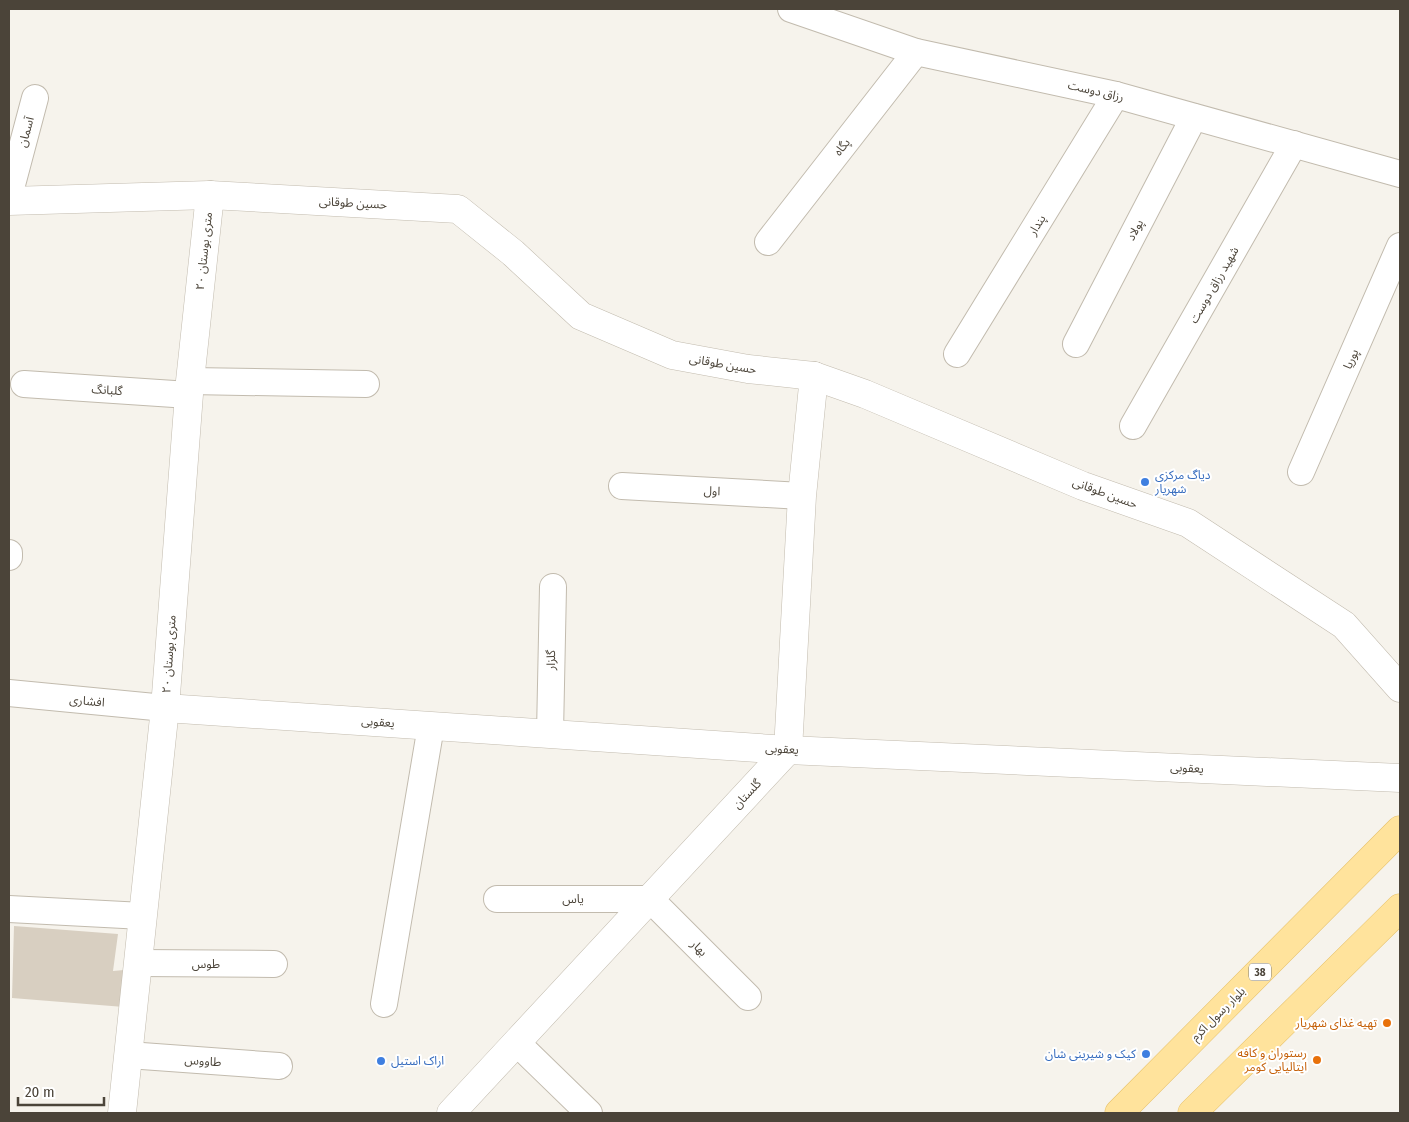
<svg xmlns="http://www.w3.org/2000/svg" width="1409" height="1122" font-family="'Fira Sans Condensed','Noto Sans Arabic',sans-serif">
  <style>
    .building { fill: #d8cfc1 }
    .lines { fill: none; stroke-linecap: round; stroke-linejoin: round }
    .minor-casing { stroke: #c2bbae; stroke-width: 28 }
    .tertiary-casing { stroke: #c2bbae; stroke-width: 29 }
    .primary-casing { stroke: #e6c16a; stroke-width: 29 }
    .minor { stroke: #fff; stroke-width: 26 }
    .tertiary { stroke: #fff; stroke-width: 28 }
    .primary { stroke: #ffe39c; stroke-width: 28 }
    .shop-dot { fill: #3f7fe0; stroke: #fff; stroke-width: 2 }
    .food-dot { fill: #e8710a; stroke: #fff; stroke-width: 2 }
    .labels { text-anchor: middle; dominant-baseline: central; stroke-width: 4; stroke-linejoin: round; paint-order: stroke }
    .shield { fill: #fff; stroke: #817c74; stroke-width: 1 }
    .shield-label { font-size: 11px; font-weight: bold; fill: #4b4439 }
    .street-label { font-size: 12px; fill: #4b4439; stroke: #fff }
    .shop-label { font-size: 12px; fill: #366cbe; stroke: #fff; text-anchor: start }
    .food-label { font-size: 12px; fill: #c56008; stroke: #fff; text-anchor: end }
  </style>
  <rect width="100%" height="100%" fill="#f6f3ec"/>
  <path class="building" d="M14,926L118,934L113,971L124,970V1007L12,998Z"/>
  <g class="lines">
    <g class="minor-casing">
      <g id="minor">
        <path d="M791,9L916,52L1116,95L1400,174"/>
        <path d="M9,196L35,98"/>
        <path d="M768,242L916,52"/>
        <path d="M1076,344L1194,117"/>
        <path d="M957,354L1116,95"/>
        <path d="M190,381L366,384"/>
        <path d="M24,384L189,395"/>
        <path d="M1133,426L1294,144"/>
        <path d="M1301,472L1400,246"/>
        <path d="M622,486L802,496"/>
        <path d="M9,557V553"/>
        <path d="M9,693L165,708"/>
        <path d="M550,733L553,587"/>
        <path d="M497,899H650L748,997"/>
        <path d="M9,909L143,916"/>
        <path d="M138,963L274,964"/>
        <path d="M384,1004L431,726"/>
        <path d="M517,1043L589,1113"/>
        <path d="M128,1055L279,1066"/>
      </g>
    </g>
    <g class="tertiary-casing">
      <g id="tertiary">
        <path d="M9,201L210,195L458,209L513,253L581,316L672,355L748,369L814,376L865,394L1083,486L1188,523L1344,625L1400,688"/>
        <path d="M165,708L788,750L1400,778"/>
        <path d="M122,1113L165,708L190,381L210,195"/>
        <path d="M451,1113L788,750L802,496L814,376"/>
      </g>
    </g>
    <g class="primary-casing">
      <g id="primary">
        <path d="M1119,1113L1400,830"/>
        <path d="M1192,1113L1400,908"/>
      </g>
    </g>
    <use href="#minor" class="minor"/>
    <use href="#tertiary" class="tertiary"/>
    <use href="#primary" class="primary"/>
  </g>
  <g class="shop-dot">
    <circle cx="1145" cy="482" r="5"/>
    <circle cx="1146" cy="1054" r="5"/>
    <circle cx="381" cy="1061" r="5"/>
  </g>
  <g class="food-dot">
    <circle cx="1387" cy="1023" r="5"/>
    <circle cx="1317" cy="1060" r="5"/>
  </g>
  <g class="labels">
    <rect class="shield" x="1249" y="963.5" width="22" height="17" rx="4"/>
    <g class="shield-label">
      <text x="1260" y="972">38</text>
    </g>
    <g class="street-label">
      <text transform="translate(1096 91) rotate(13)">رزاق دوست</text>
      <text transform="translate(26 132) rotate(-75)">آسمان</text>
      <text transform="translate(842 147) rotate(-52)">پگاه</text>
      <text transform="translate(353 203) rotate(3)">حسین طوقانی</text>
      <text transform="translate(1037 225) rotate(-58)">پندار</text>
      <text transform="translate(1135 230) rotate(-62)">پولاد</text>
      <text transform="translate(204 251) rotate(-84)">۲۰ متری بوستان</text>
      <text transform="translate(1214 285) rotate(-60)">شهید رزاق دوست</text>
      <text transform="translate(1351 359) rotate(-66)">پوریا</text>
      <text transform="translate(723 364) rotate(10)">حسین طوقانی</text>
      <text transform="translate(107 390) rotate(4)">گلبانگ</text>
      <text transform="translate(712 491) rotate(3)">اول</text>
      <text transform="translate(1105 493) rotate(20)">حسین طوقانی</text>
      <text transform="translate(169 654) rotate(-86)">۲۰ متری بوستان</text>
      <text transform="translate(551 660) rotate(-89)">گلزار</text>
      <text transform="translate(87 701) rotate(5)">افشاری</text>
      <text transform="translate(378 722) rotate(4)">یعقوبی</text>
      <text transform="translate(782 749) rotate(3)">یعقوبی</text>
      <text transform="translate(1187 768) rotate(3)">یعقوبی</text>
      <text transform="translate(747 794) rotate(-47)">گلستان</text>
      <text x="573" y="899">یاس</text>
      <text transform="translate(699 948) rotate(45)">بهار</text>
      <text x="206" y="964">طوس</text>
      <text transform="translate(1218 1014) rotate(-45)">بلوار رسول اکرم</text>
      <text transform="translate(203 1061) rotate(4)">طاووس</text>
    </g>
    <g class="shop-label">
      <text x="1155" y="475">دیاگ مرکزی<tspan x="1155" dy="14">شهریار</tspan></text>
      <text x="1136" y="1054" text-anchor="end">کیک و شیرینی شان</text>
      <text x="391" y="1061">اراک استیل</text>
    </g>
    <g class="food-label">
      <text x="1377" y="1023">تهیه غذای شهریار</text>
      <text x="1307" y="1053">رستوران و کافه<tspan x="1307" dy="14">ایتالیایی کومر</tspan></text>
    </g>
  </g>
  <rect width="1409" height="1122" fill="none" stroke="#4b4439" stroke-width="20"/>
  <path d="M18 1097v8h86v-8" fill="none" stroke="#4b4439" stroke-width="2.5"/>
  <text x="25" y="1097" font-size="15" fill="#4b4439" stroke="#ffffff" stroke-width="4" paint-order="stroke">20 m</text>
</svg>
